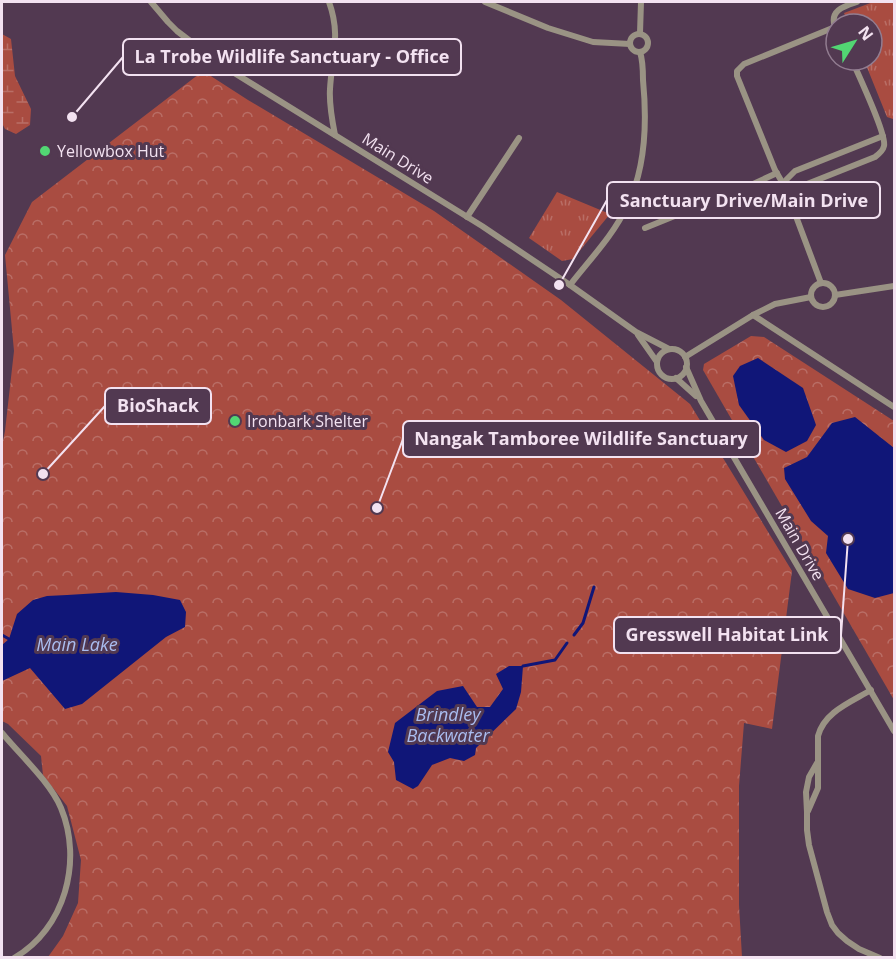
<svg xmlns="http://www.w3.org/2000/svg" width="896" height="959" font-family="'Open Sans',sans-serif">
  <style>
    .grass { fill: url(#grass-tufts) }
    .forest { fill: url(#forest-crowns) }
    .wetland { fill: url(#wetland-marsh) }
    .water { fill: #101678 }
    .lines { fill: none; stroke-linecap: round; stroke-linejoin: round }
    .stream { stroke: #101678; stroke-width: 3 }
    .minor { stroke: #9a9384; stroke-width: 6 }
    .poi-dot { fill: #52d673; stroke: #523951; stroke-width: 2 }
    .labels { text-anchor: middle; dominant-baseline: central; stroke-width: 6; stroke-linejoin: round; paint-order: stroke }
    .poi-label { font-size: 16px; fill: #f3e2f1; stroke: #523951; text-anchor: start }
    .street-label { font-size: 16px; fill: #f3e2f1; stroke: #523951 }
    .water-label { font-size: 18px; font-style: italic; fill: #aabdf0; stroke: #523951 }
    .leader { fill: none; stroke: #f3e2f1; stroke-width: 2 }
    .callout-dot { fill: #f3e2f1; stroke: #523951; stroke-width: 2 }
    .callout { fill: #523951; stroke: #f3e2f1; stroke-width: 2 }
    .callout-label { font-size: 18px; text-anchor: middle; font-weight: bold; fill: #f3e2f1 }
  </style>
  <defs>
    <pattern id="grass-tufts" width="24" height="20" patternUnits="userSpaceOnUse" patternTransform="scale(1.5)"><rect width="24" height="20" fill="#a94c41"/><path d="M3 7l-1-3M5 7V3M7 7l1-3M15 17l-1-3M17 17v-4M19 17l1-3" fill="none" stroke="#b96e66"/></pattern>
    <pattern id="forest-crowns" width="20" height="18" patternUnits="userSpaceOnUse" patternTransform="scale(1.5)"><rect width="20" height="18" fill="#a94c41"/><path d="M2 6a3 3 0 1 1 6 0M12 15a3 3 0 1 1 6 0" fill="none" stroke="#b96e66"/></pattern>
    <pattern id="wetland-marsh" width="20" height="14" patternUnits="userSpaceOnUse" patternTransform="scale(1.5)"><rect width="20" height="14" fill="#a94c41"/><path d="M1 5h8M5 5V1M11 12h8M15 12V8" fill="none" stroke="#b96e66"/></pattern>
  </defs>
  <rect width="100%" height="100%" fill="#523951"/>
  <g class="grass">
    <path d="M873,2H894V118L893,119L887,117L864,60H872V24H849L844,13Z"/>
    <path d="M557,192L610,214L573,259L562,261L529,238Z"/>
  </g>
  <g class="forest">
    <path d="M203,71L248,100L434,211L561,300L690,404L792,571L772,729L744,723L739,786V905L742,957H48L63,936L78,903L81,860L67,806L43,775L41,756L8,724L2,721V446L5,431L14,351L5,255L32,202Z"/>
    <path d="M751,336L764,337L894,421V700L703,370L704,364Z"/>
  </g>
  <path class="wetland" d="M2,34L11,39L15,76L31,109L30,125L16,134L5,129L2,123Z"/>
  <g class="water">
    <path d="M758,358L803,388L816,425L807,441L786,452L764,440L739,405L733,376L740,366Z"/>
    <path d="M855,417L894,448V593L875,598L848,589L826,553L828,536L811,521L785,479L784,468L807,457L832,423Z"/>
    <path d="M116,592L153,595L180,600L186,612L185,627L166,637L82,704L65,709L30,668L2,681V645L9,639L17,614L33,600L47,596L67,595Z"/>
    <path d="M509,666H523L521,692L516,709L476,748L475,755L464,761L450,758L432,765L418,786L413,789L396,780L394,762L388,752L395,723L437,691L463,686L477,707H490L503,689L496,674Z"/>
  </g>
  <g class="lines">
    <g class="stream">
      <path d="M2,635L9,639"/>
      <path d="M574,635L583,623L594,587"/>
      <path d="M523,666L555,660L567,643"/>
    </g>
    <g class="minor">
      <path d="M151,2L168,22L177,31L223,66L482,226L570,285L636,332L669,349"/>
      <path d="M329,2C341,35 332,55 330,89C329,104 332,120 335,135"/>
      <path d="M485,2L548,28L593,42L630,44"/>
      <path d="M835,27C829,10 845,6 857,2"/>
      <path d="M640,33L641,2"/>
      <circle cx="639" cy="43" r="9"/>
      <path d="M785,186L786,180L795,171L883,136"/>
      <path d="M787,192L875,157C879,154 883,151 884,146C887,135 858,74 852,60"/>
      <path d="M467,217L519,138"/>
      <path d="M645,228L751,185L777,173"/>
      <path d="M821,283L785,187L775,170L737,76V71L744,64L835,27"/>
      <circle cx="823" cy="295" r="12"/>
      <path d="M570,285C590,259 613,236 627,206C646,168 647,121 643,80C643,70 643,61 640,52"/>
      <path d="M835,295L894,286"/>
      <path d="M753,315L894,407"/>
      <path d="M638,335L657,362"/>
      <circle cx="672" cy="364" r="15"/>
      <path d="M685,357L753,315L775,304L811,297"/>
      <path d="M686,367L701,401L894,731"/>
      <path d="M676,378L696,396"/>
      <path d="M2,733C20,755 50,782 61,808C83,861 65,929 14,958"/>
      <path d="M817,763L809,777L806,792L807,812V830L809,845L827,912L832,925L838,933L847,941L859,949L880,958"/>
      <path d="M808,811L818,788V736C824,712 851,702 871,690"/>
    </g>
  </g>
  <g class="poi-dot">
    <circle cx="45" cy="151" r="6"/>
    <circle cx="235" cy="421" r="6"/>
  </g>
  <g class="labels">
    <g class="poi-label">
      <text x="57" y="151">Yellowbox Hut</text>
      <text x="247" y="421">Ironbark Shelter</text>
    </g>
    <g class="street-label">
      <text transform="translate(398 158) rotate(32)">Main Drive</text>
      <text transform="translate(800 544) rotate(60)">Main Drive</text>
    </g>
    <g class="water-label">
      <text x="77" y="644">Main Lake</text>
      <text x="448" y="714">Brindley<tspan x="448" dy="21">Backwater</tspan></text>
    </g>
  </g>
  <path class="leader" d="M72 117L123 57M559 285L607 200M43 474L105 406M377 508L403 439M848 539L841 635"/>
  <g class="callout-dot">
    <circle cx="72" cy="117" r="6"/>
    <circle cx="559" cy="285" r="6"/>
    <circle cx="43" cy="474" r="6"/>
    <circle cx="377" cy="508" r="6"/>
    <circle cx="848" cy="539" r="6"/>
  </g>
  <g class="callout">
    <rect x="123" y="39" width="338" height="36" rx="6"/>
    <rect x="607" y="182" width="273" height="36" rx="6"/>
    <rect x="105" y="388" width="106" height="36" rx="6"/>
    <rect x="403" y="421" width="357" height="36" rx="6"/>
    <rect x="614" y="617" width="227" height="36" rx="6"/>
  </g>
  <g class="callout-label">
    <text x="292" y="63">La Trobe Wildlife Sanctuary - Office</text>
    <text x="744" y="207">Sanctuary Drive/Main Drive</text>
    <text x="158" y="412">BioShack</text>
    <text x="581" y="445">Nangak Tamboree Wildlife Sanctuary</text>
    <text x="727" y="641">Gresswell Habitat Link</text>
  </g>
  <rect width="896" height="959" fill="none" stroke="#f3e2f1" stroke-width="6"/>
  <g transform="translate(854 42) rotate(53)"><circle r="28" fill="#523951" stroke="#927d91" stroke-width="1.5"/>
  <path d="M0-4.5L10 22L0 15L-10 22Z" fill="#52d673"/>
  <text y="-9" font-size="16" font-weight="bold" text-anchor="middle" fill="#f3e2f1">N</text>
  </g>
</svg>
